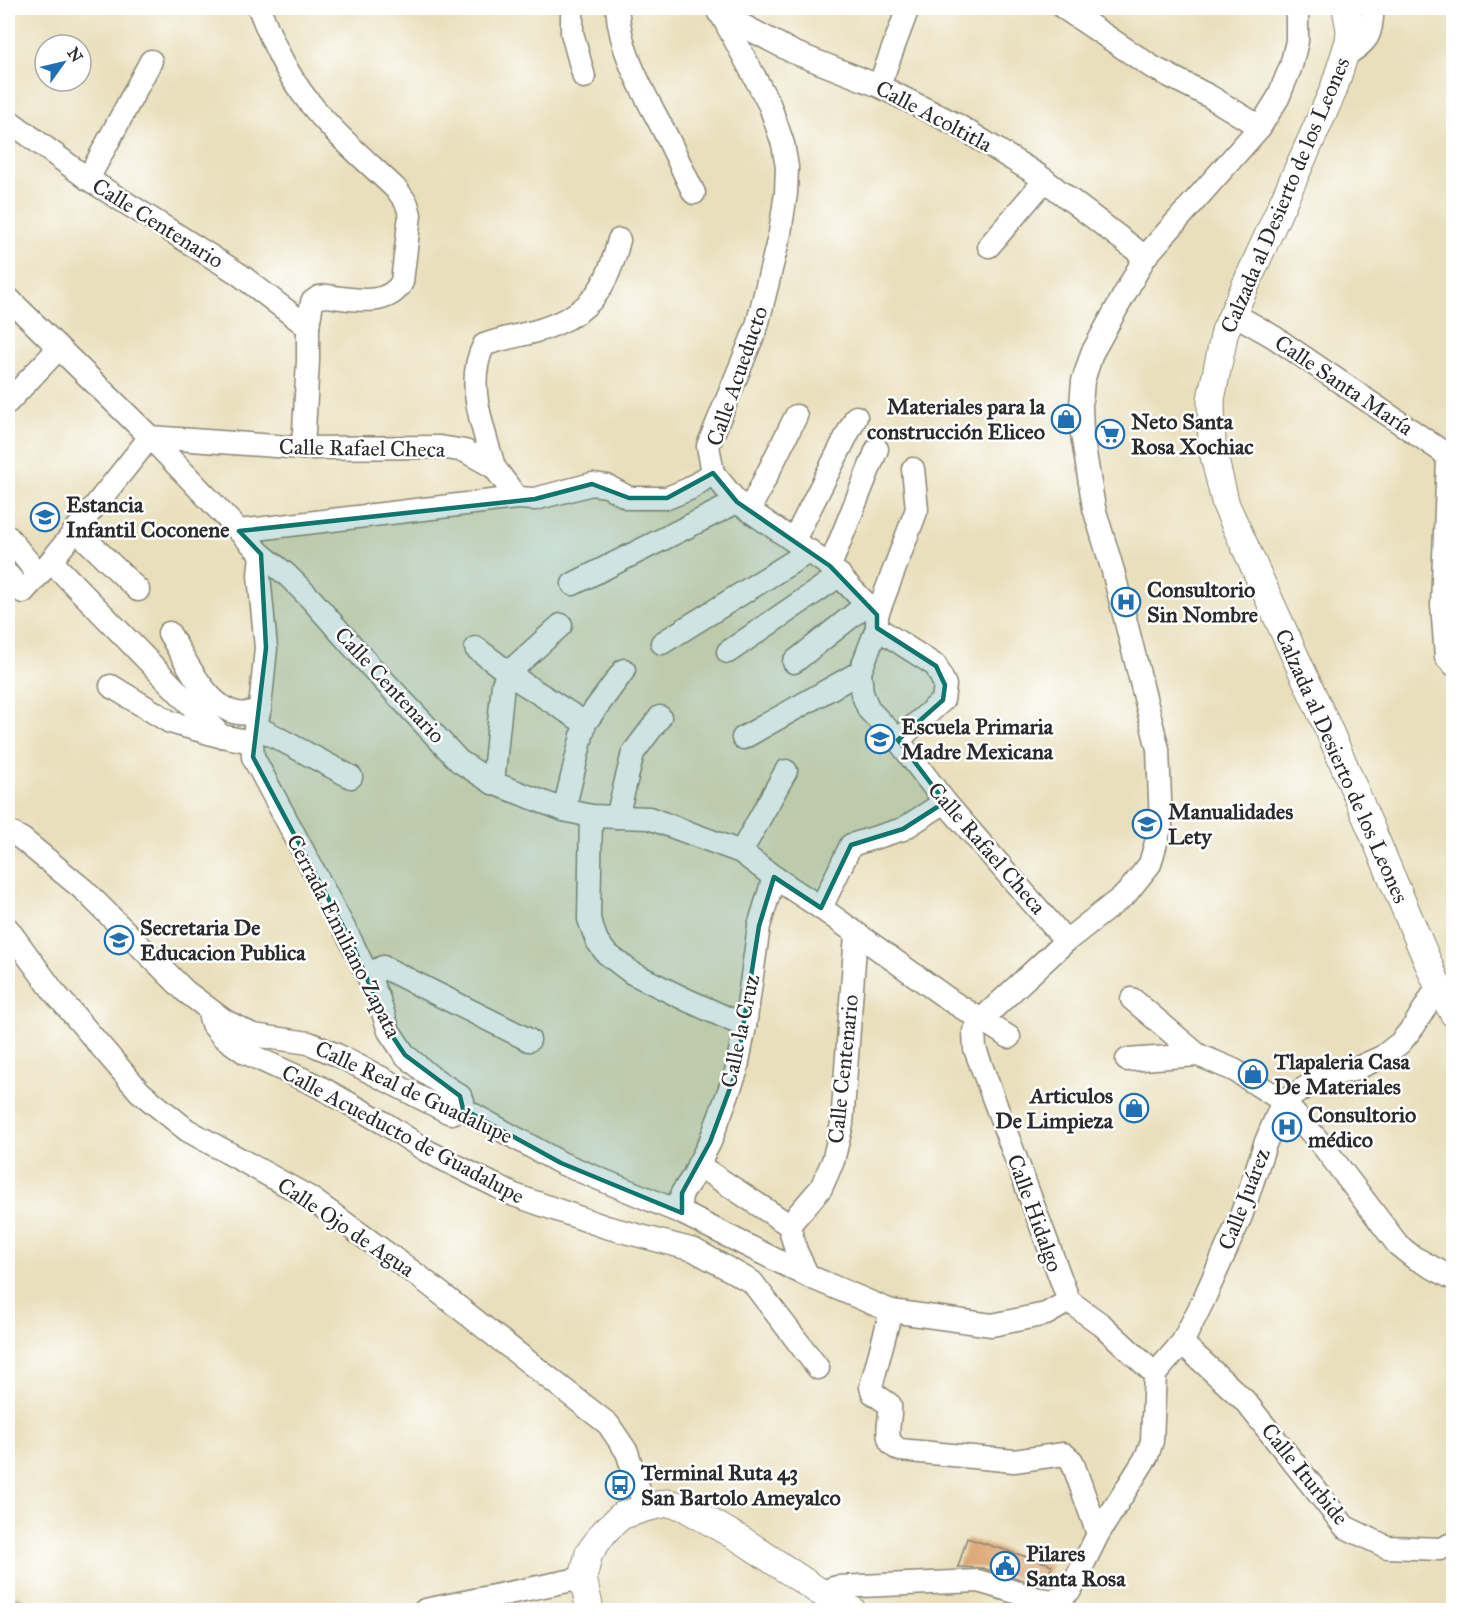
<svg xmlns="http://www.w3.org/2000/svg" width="1461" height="1618" font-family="'IM FELL Great Primer',serif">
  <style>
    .forest { fill: #90ae61; stroke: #5e6c46; stroke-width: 1.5 }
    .building { fill: #dca673 }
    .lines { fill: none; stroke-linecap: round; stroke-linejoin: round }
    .minor-casing { stroke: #8a8574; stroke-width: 25 }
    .tertiary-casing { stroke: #8a8574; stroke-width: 29 }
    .minor { stroke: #fff; stroke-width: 22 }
    .tertiary { stroke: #fff; stroke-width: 27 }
    .marked { fill: #0f766e; fill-opacity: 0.2; stroke: #0f766e; stroke-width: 4.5; stroke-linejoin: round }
    .labels { text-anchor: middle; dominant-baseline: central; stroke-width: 5; stroke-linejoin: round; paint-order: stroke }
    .street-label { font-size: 22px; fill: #2b2b2b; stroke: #fff }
    .poi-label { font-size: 22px; font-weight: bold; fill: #2b2b2b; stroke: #fff; text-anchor: start }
  </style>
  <rect width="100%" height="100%" fill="#fff"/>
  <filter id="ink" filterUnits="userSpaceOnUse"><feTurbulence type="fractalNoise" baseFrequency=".0167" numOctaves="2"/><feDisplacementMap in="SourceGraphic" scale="12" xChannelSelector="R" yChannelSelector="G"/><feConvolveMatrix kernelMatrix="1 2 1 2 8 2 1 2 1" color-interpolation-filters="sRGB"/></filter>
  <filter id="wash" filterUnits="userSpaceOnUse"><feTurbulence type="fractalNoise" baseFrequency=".008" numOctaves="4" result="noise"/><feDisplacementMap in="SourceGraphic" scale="24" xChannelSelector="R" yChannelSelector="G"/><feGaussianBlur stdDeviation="1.35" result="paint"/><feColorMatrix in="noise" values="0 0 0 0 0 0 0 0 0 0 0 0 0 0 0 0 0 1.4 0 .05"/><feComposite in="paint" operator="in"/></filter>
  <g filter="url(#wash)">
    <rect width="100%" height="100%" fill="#e9dfbc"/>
    <path class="forest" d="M19,1597L24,1604L34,1610H8V1598Z"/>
    <g id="blocks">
      <path class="building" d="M967,1538L1052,1565L1045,1586L982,1568L958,1567Z"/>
    </g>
  </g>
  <g filter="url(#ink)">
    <use href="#blocks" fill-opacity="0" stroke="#8a8574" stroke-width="1.5"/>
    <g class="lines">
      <g class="minor-casing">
        <g id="minor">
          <path d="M259,8C272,41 286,74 309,102C335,135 368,162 398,191L407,204L410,215L402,282C388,308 352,299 327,296L319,297L312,302L308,327V361L303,448"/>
          <path d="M572,8V33L584,77"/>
          <path d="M617,8C621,57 644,92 666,135C676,154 684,174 694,193"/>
          <path d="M718,8L770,106L783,144L787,167L786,193L780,233L757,326L708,446L713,473L737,502L830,566L877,615V628L860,672L862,693L869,710L898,740L945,802L1066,941"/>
          <path d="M1064,8L1152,67L1209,96L1260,127"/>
          <path d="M719,13L793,52L879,86L957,125L1038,175L1145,257"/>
          <path d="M1346,55C1371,39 1370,36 1373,8"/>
          <path d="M879,86L908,8"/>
          <path d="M8,120L88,179L239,274L308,327"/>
          <path d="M88,179L151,61"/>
          <path d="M989,246L1045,180"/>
          <path d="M8,298L150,437L261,554L287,575L311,599L371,667L459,761L493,783L564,810L591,816L649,818L741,852L774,877L821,908L951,1001L1009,1037"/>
          <path d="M1232,313L1274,337L1443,452L1448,460H1454"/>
          <path d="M8,402L58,349"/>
          <path d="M1448,460L1442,605L1446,657L1454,665"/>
          <path d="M494,467C484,429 464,383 484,345C500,339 517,336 533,332C586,317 606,294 619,240"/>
          <path d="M750,509L796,416"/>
          <path d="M76,530L138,590"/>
          <path d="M239,531L517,498L535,499L592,484L607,486L629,498H667L689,489L713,473"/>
          <path d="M8,537L38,574"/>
          <path d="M794,540L856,417"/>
          <path d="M261,554L259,575L266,648L260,708L252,742L253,757L352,943L378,997L389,1031L405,1055L430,1076L460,1096L463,1101V1109"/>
          <path d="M51,561L221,736L252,742"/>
          <path d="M830,566L877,449"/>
          <path d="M8,575L23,592L51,561L150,437L303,448L440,447L465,451L494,467L517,498"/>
          <path d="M573,584L737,502"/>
          <path d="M877,615L917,509L913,469"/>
          <path d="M877,628L936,666L945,685L943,700L898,740"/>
          <path d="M169,633C186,660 218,734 260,708"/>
          <path d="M662,643L810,551"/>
          <path d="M476,648L518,680L585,723"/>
          <path d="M728,652L840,575"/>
          <path d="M794,662L867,604"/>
          <path d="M111,686L170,722L219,736"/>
          <path d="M255,726L351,777"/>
          <path d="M743,738L860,672"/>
          <path d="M493,783L503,684L508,673L561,625"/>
          <path d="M564,810L585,723L624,670"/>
          <path d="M591,816L589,919L597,941L606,953L632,973L687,1000L745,1026"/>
          <path d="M617,817L633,753L660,717"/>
          <path d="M8,831L22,839L84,890L185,991L225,1021L253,1035L309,1043L337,1055L448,1112L452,1113L463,1109L561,1163L682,1213L808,1276L891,1311L992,1325L1046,1314L1069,1301"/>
          <path d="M741,852L786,771"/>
          <path d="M821,908L851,845L903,829L945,802"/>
          <path d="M8,929L54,992L140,1092L187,1130L310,1198L421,1278L608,1424L627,1452L645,1508"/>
          <path d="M371,982L375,971L383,967L529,1040"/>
          <path d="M1132,999L1198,1055L1234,1070L1283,1101L1323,1146L1398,1245L1413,1257L1454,1279"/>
          <path d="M209,1013L212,1024L222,1036L246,1053L318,1086L384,1123L427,1151L514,1195L606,1227L694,1250L752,1282L818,1368"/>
          <path d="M1127,1060L1198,1055"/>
          <path d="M698,1165L789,1225L796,1251L808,1276"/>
          <path d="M682,1213L680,1200L682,1193L694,1175L698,1165L710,1142L736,1072L745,1026L759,926L774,877"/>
          <path d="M789,1225L821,1188L833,1161L842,1124L856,934"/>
          <path d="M891,1311L871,1387L873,1393L890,1405C892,1421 880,1441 900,1450L1014,1461L1064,1454L1072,1461L1098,1534"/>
          <path d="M1182,1343L1245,1401L1345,1527L1387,1547L1440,1549L1454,1543"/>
          <path d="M1155,1374L1102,1325L1069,1301L975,1049L974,1032L982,1019L1066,941L1126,894L1150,864L1161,825L1158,749L1113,571L1094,508L1082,434L1081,405L1083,381L1092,353L1145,257L1260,127L1278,98L1291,66L1297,41V8"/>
          <path d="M1155,1374L1182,1343L1203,1301L1241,1216L1265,1144L1283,1101L1325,1076L1353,1070L1382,1057L1400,1043L1414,1026L1438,986"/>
          <path d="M820,1592L837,1587L978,1581L1039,1599L1053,1601L1063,1597L1071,1589L1098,1534L1147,1456L1152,1441L1155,1374"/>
          <path d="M425,1610L583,1578"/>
        </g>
      </g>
      <g class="tertiary-casing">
        <g id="tertiary">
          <path d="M1346,8L1350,30L1349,41L1333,91L1225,331L1211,399L1212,448L1226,505L1332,737L1438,986L1454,1014"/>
          <path d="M590,1610L583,1578L589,1553L605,1531L621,1516L645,1508L667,1503L682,1506L742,1540L820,1592L852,1610"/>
        </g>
      </g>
      <use href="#minor" class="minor"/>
      <use href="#tertiary" class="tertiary"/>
    </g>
  </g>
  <path class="marked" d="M713,473L737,502L830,566L877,615V628L936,666L945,685L943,700L898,740L945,802L903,829L851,845L821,908L774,877L759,926L736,1072L710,1142L682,1193V1213L561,1163L463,1109L460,1096L405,1055L389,1031L352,943L253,757L266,648L261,554L239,531L535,499L592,484L629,498H667Z"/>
  <defs>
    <g id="shop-ring" transform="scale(1.5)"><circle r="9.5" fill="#fff" stroke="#1f6fb2" stroke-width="1.5"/><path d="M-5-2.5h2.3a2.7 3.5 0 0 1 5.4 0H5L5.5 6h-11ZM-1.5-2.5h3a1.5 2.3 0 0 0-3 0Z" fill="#1f6fb2"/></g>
    <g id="supermarket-ring" transform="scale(1.5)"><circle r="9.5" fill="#fff" stroke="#1f6fb2" stroke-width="1.5"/><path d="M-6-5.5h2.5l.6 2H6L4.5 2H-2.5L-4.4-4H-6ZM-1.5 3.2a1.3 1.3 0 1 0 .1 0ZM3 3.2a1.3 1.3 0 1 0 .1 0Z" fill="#1f6fb2"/></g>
    <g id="school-ring" transform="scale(1.5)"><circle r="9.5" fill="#fff" stroke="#1f6fb2" stroke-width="1.5"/><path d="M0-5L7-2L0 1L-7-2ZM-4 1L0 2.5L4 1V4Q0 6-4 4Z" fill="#1f6fb2"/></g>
    <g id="hospital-ring" transform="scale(1.5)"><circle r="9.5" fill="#fff" stroke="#1f6fb2" stroke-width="1.5"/><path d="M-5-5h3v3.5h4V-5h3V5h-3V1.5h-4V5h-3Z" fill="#1f6fb2"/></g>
    <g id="university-ring" transform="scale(1.5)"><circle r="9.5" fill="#fff" stroke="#1f6fb2" stroke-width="1.5"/><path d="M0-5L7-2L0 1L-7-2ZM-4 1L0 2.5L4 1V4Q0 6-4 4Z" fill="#1f6fb2"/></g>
    <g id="bus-ring" transform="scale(1.5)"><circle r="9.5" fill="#fff" stroke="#1f6fb2" stroke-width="1.5"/><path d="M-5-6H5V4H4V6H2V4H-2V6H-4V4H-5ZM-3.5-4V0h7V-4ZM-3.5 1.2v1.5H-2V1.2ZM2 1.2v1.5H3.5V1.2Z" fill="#1f6fb2"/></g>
    <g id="civic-ring" transform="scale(1.5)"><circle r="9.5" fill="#fff" stroke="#1f6fb2" stroke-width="1.5"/><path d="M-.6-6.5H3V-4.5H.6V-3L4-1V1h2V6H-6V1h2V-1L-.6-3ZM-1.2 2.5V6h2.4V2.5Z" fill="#1f6fb2"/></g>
  </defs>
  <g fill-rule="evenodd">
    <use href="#shop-ring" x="1066" y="419"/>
    <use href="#supermarket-ring" x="1110" y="434"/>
    <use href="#school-ring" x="45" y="517"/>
    <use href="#hospital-ring" x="1126" y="602"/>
    <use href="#school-ring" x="880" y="739"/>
    <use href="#university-ring" x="1147" y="824"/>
    <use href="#school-ring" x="119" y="940"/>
    <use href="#shop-ring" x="1253" y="1074"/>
    <use href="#shop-ring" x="1134" y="1108"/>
    <use href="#hospital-ring" x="1287" y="1127"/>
    <use href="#bus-ring" x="620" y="1485"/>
    <use href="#civic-ring" x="1005" y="1566"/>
  </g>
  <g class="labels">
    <g class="street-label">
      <text transform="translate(934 116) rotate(28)">Calle Acoltitla</text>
      <text transform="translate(1285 195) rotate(-67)">Calzada al Desierto de los Leones</text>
      <text transform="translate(158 223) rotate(32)">Calle Centenario</text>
      <text transform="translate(737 376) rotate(-71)">Calle Acueducto</text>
      <text transform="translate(1344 385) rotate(34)">Calle Santa María</text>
      <text transform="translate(362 448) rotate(1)">Calle Rafael Checa</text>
      <text transform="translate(390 685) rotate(47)">Calle Centenario</text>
      <text transform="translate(1342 766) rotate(66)">Calzada al Desierto de los Leones</text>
      <text transform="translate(987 848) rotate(49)">Calle Rafael Checa</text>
      <text transform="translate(344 936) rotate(63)">Cerrada Emiliano Zapata</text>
      <text transform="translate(740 1031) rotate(-78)">Calle la Cruz</text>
      <text transform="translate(843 1069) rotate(-84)">Calle Centenario</text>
      <text transform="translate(414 1092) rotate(25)">Calle Real de Guadalupe</text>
      <text transform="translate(403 1134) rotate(28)">Calle Acueducto de Guadalupe</text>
      <text transform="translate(1244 1199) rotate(-69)">Calle Juárez</text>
      <text transform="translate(1035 1213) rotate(70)">Calle Hidalgo</text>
      <text transform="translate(346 1227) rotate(34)">Calle Ojo de Agua</text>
      <text transform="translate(1305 1474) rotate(51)">Calle Iturbide</text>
    </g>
    <g class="poi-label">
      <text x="1045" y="406" text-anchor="end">Materiales para la<tspan x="1045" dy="25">construcción Eliceo</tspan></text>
      <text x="1131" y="421">Neto Santa<tspan x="1131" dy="25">Rosa Xochiac</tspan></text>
      <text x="66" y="504">Estancia<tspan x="66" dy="25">Infantil Coconene</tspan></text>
      <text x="1147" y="589">Consultorio<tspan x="1147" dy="25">Sin Nombre</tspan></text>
      <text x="901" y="726">Escuela Primaria<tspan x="901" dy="25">Madre Mexicana</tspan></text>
      <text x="1168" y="811">Manualidades<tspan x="1168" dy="25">Lety</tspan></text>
      <text x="140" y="927">Secretaria De<tspan x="140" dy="25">Educacion Publica</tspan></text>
      <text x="1274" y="1061">Tlapaleria Casa<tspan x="1274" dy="25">De Materiales</tspan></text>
      <text x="1113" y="1095" text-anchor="end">Articulos<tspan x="1113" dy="25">De Limpieza</tspan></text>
      <text x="1308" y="1114">Consultorio<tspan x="1308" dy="25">médico</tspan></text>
      <text x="641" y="1472">Terminal Ruta 43<tspan x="641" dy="25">San Bartolo Ameyalco</tspan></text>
      <text x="1026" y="1553">Pilares<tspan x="1026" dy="25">Santa Rosa</tspan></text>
    </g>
  </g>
  <rect width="1461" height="1618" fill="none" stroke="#fff" stroke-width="30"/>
  <g transform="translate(63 63) rotate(56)"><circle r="28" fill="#ffffff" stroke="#aaaaaa" stroke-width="1.5"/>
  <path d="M0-4.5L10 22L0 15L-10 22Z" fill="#1f6fb2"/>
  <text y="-9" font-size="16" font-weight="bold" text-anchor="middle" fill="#2b2b2b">N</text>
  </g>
</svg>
